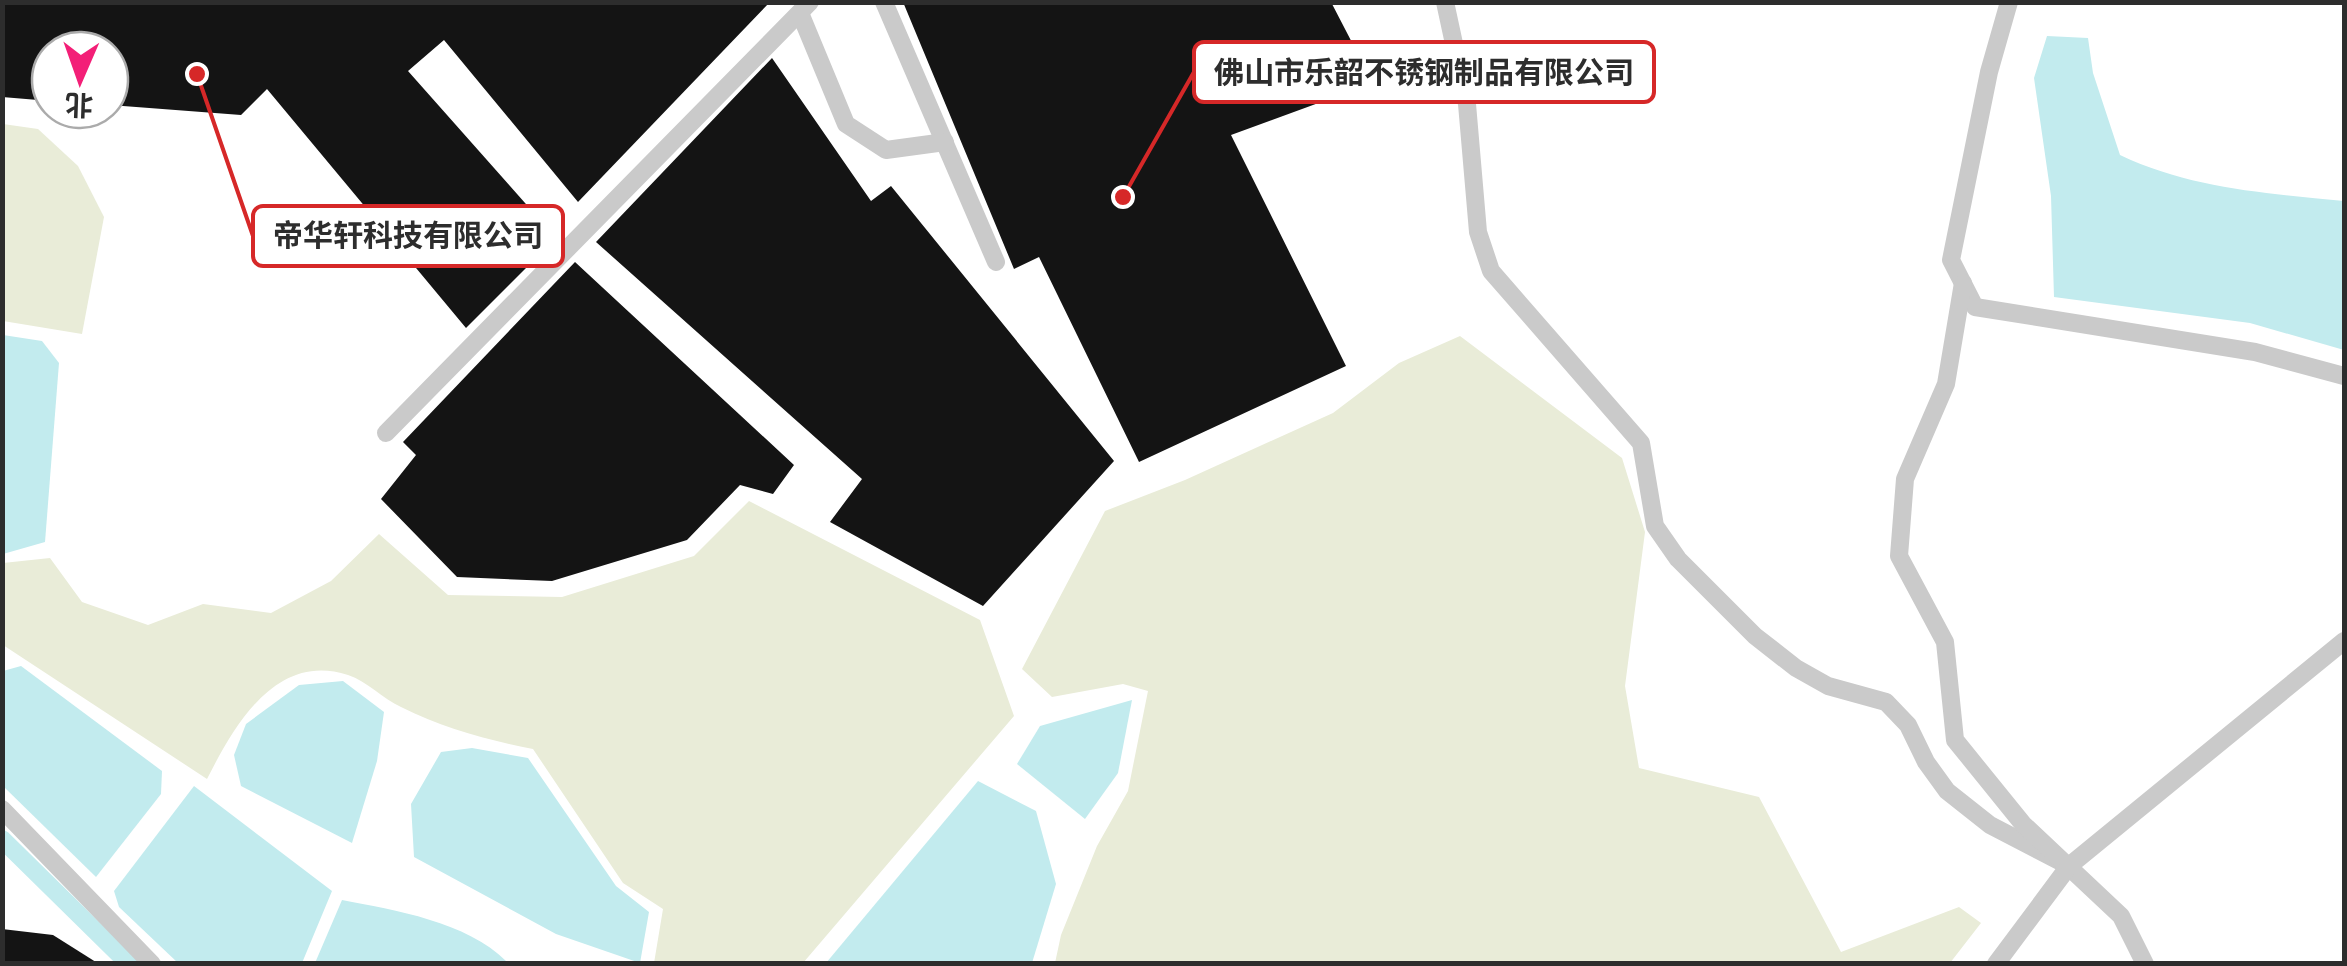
<svg xmlns="http://www.w3.org/2000/svg" width="2347" height="966" font-family="'Varela Round','Noto Sans SC',sans-serif">
  <style>
    .green { fill: #e9ecd8 }
    .water { fill: #c2ebee }
    .lines { fill: none; stroke-linecap: round; stroke-linejoin: round }
    .canal { stroke: #c2ebee; stroke-width: 18 }
    .building { fill: #141414 }
    .minor { stroke: #cacaca; stroke-width: 18 }
    .leader { fill: none; stroke: #d62828; stroke-width: 4 }
    .callout-dot { fill: #d62828; stroke: #fff; stroke-width: 4 }
    .callout { fill: #fff; stroke: #d62828; stroke-width: 4 }
    .callout-label { font-size: 30px; text-anchor: middle; font-weight: bold; fill: #2d2d2d }
  </style>
  <rect width="100%" height="100%" fill="#fff"/>
  <g class="green">
    <path d="M3,124L38,129L78,166L104,217L82,334L3,321Z"/>
    <path d="M1460,336L1622,458L1645,532L1625,686L1639,768L1759,797L1841,952L1959,907L1981,923L1950,963H1055L1061,935L1097,846L1128,791L1148,691L1123,684L1052,697L1022,669L1105,511L1185,480L1333,413L1399,363Z"/>
    <path d="M749,501L980,620L1014,716L803,963H654L663,909L623,883L533,749C487,740 443,728 401,707C383,699 367,681 348,675C276,651 234,726 207,779L3,645V563L50,558L82,602L148,625L203,604L271,613L331,581L379,534L448,595L562,597L694,556Z"/>
  </g>
  <g class="water">
    <path d="M2047,36L2088,38L2093,73L2120,155C2192,189 2266,193 2344,201V350L2250,323L2054,297L2051,196L2034,78Z"/>
    <path d="M3,335L42,341L59,363L45,542L3,554Z"/>
    <path d="M21,666L162,771L161,794L96,877L3,786V671Z"/>
    <path d="M343,681L384,712L377,761L352,843L241,786L234,755L246,724L299,685Z"/>
    <path d="M1132,700L1118,773L1085,819L1017,764L1040,726Z"/>
    <path d="M472,748L528,758L616,886L649,912L640,963L556,934L414,857L411,804L441,752Z"/>
    <path d="M978,781L1036,811L1056,884L1032,963H826Z"/>
    <path d="M194,786L332,891L302,963H178L119,907L114,891Z"/>
    <path d="M342,900C395,910 467,922 506,961L315,963Z"/>
  </g>
  <g class="lines">
    <path class="canal" d="M2,839L129,964"/>
  </g>
  <g class="building">
    <path d="M2,2H770L578,202L444,40L408,71L556,238L466,328L267,89L241,115L110,105V50H50V101L2,97Z"/>
    <path d="M903,2H1331L1373,83L1231,135L1346,366L1139,462L1039,257L1014,269Z"/>
    <path d="M772,58L871,201L891,186L1114,461L983,606L830,522L862,479L596,242Z"/>
    <path d="M575,262L794,465L773,494L740,485L687,540L552,581L457,577L381,499L416,455L403,442Z"/>
    <path d="M2,929L53,935L99,964H2Z"/>
  </g>
  <g class="lines">
    <g class="minor">
      <path d="M884,2L996,262"/>
      <path d="M1445,2L1467,104L1478,232L1491,271L1641,443L1655,526L1678,559L1755,636L1796,668L1828,686L1886,702L1908,725L1926,762L1947,791L1990,825L2069,866"/>
      <path d="M2009,2L1989,72L1951,260L1975,307L2255,352L2344,376"/>
      <path d="M800,13L846,124L886,150L945,142"/>
      <path d="M1963,283L1946,384L1905,479L1899,556L1945,642L1955,740L2023,824L2121,916L2145,964"/>
      <path d="M386,433L810,2"/>
      <path d="M2,809L152,964"/>
      <path d="M1996,964L2069,866L2344,641"/>
    </g>
  </g>
  <path class="leader" d="M1123 197L1194 72M197 74L253 236"/>
  <g class="callout-dot">
    <circle cx="1123" cy="197" r="10"/>
    <circle cx="197" cy="74" r="10"/>
  </g>
  <g class="callout">
    <rect x="1194" y="42" width="460" height="60" rx="10"/>
    <rect x="253" y="206" width="310" height="60" rx="10"/>
  </g>
  <g class="callout-label">
    <text x="1424" y="83">佛山市乐韶不锈钢制品有限公司</text>
    <text x="408" y="246">帝华轩科技有限公司</text>
  </g>
  <rect width="2347" height="966" fill="none" stroke="#2d2d2d" stroke-width="10"/>
  <g transform="translate(80 80) rotate(182)"><circle r="48" fill="#ffffff" stroke="#ababab" stroke-width="2.5"/>
  <path d="M0-8L18 38L0 25L-18 38Z" fill="#f31f77"/>
  <text y="-15" font-size="28" font-weight="bold" text-anchor="middle" fill="#2d2d2d">北</text>
  </g>
</svg>
